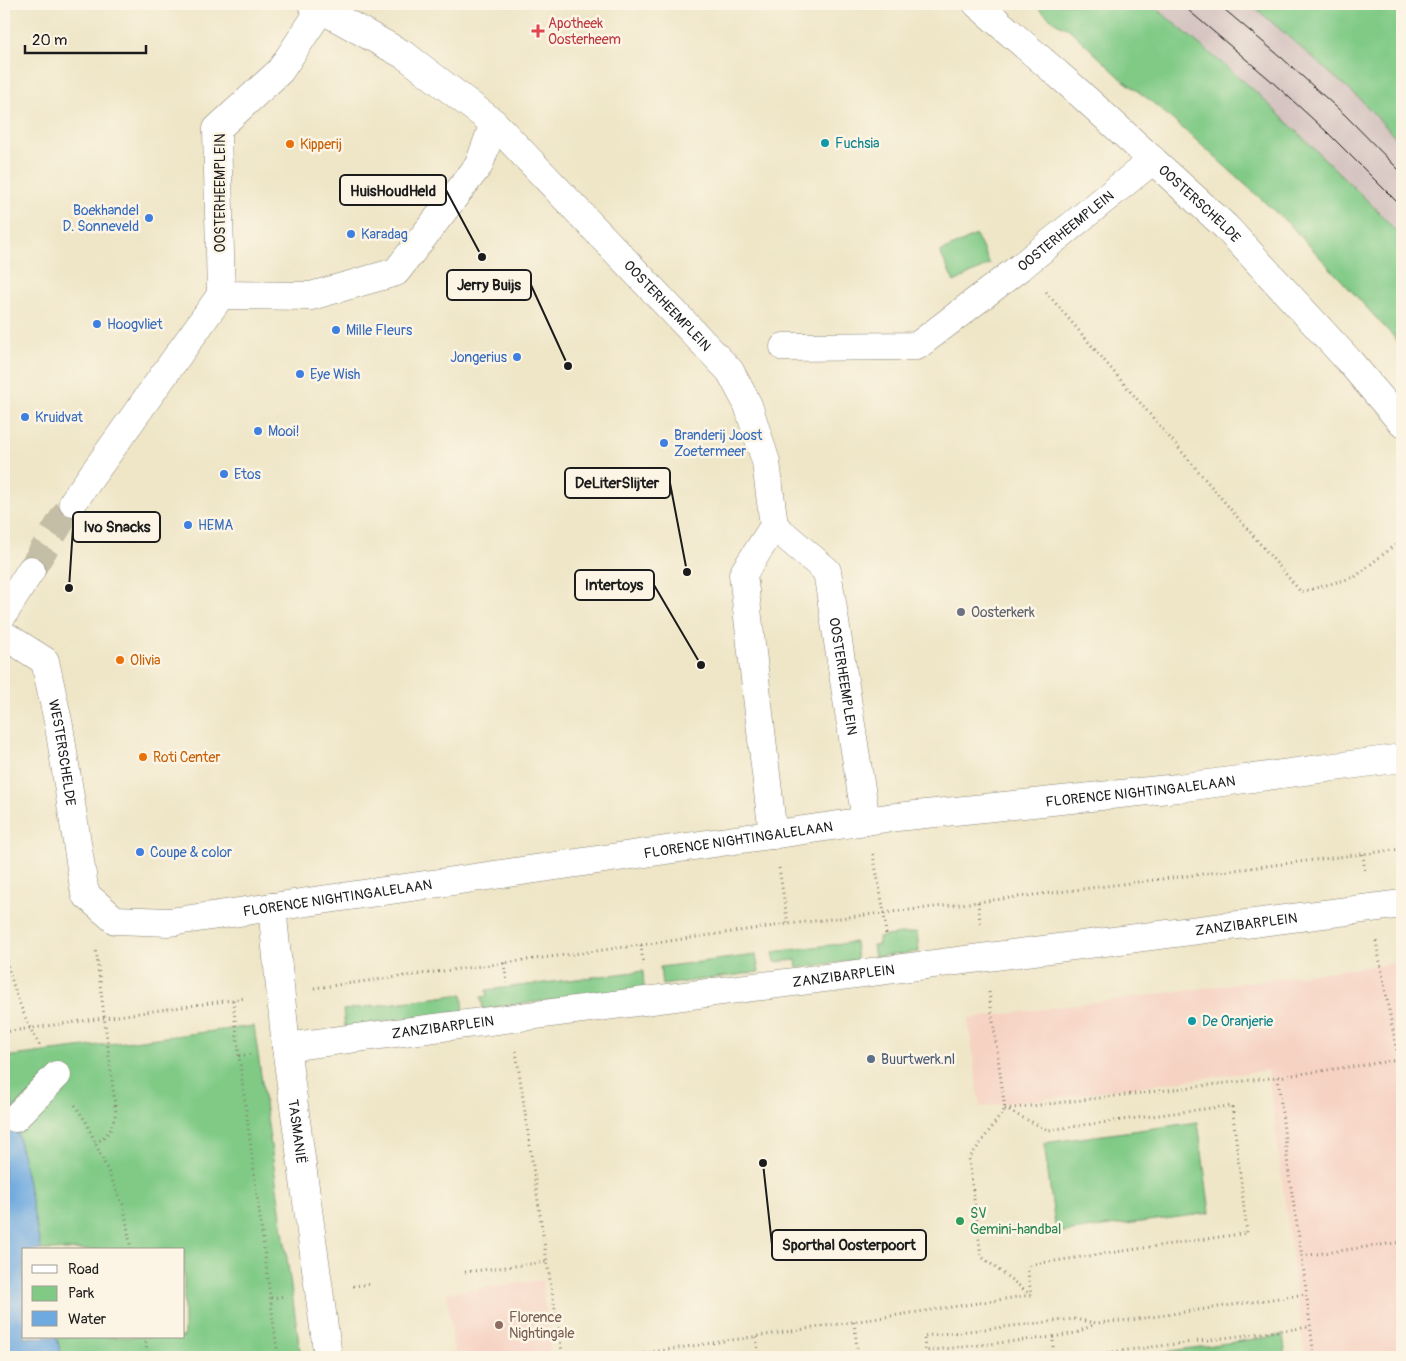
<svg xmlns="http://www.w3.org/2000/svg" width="1406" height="1361" font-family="Pangolin,sans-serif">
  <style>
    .built { fill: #f6d2c3 }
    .industrial { fill: #d1bfbd }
    .green { fill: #80ca86; stroke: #4e7351 }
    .water { fill: #6ea9df; stroke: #45627e }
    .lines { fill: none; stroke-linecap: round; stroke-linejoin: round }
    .minor-tunnel { stroke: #c5bea6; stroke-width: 28; stroke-dasharray: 28 14; stroke-linecap: butt }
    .minor-casing { stroke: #868172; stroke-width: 29 }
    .path { stroke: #868172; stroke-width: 3; stroke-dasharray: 1 4; stroke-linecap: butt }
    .minor { stroke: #fff; stroke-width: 28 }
    .tram { stroke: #1c1c1c; stroke-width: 1 }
    .health-dot { fill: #e0444e; stroke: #fcf5e5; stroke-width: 2 }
    .culture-dot { fill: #0f9aa8; stroke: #fcf5e5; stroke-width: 2 }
    .food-dot { fill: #e8710a; stroke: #fcf5e5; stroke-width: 2 }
    .shop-dot { fill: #3f7fe0; stroke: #fcf5e5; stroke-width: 2 }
    .worship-dot { fill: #6b7280; stroke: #fcf5e5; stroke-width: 2 }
    .service-dot { fill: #5c6f8a; stroke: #fcf5e5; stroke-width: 2 }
    .leisure-dot { fill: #2e9e5b; stroke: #fcf5e5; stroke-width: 2 }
    .education-dot { fill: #8d6e63; stroke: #fcf5e5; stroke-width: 2 }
    .labels { text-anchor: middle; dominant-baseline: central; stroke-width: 5; stroke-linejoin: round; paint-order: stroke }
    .health-label { font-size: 14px; fill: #be3a42; stroke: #fcf5e5; text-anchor: start }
    .culture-label { font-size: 14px; fill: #0d838f; stroke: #fcf5e5; text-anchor: start }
    .food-label { font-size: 14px; fill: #c56008; stroke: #fcf5e5; text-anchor: start }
    .street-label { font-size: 14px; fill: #1c1c1c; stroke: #fcf5e5 }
    .shop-label { font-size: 14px; fill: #366cbe; stroke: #fcf5e5; text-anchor: start }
    .worship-label { font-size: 14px; fill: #5b616d; stroke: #fcf5e5; text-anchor: start }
    .service-label { font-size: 14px; fill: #4e5e75; stroke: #fcf5e5; text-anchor: start }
    .leisure-label { font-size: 14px; fill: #27864d; stroke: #fcf5e5; text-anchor: start }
    .education-label { font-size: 14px; fill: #785e54; stroke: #fcf5e5; text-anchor: start }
    .leader { fill: none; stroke: #1c1c1c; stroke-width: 2 }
    .callout-dot { fill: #1c1c1c; stroke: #fcf5e5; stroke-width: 2 }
    .callout { fill: #fcf5e5; stroke: #1c1c1c; stroke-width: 2 }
    .callout-label { font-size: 15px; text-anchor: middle; font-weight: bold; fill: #1c1c1c }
  </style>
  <rect width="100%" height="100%" fill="#fcf5e5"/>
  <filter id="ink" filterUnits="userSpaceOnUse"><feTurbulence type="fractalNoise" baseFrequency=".02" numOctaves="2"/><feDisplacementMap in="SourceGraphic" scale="10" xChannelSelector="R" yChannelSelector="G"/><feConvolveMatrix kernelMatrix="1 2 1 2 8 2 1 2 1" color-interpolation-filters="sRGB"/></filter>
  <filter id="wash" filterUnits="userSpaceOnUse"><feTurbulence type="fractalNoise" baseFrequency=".0096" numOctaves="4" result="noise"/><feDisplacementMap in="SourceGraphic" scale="20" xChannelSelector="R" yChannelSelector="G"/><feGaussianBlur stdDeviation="1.12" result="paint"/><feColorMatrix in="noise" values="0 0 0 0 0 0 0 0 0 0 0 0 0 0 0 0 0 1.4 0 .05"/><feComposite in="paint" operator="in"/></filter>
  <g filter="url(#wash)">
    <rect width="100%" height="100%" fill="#efe6c8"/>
    <g class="built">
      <path d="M1402,962V1357H1305L1268,1070L980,1107L968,1019Z"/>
      <path d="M542,1280L551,1357H455L447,1293Z"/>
    </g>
    <path class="industrial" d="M1151,4H1251L1361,100L1402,144V238L1379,212L1254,90Z"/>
    <g class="green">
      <path d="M1033,4H1151L1254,90L1379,212L1402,238V349L1393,336L1291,226L1196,140L1152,102L1123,80L1069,29L1056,23Z"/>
      <path d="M1251,4H1401L1402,144L1361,100Z"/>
      <path d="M976,235L990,264L954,282L940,252Z"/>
      <path d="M917,932L919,952L875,957L873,945H879L878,937Z"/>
      <path d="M855,942L857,960L797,968L796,960L775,962L773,952Z"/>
      <path d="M756,955L759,972L662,985L660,967Z"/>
      <path d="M643,971L644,988L483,1009L481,997L487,996L486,990Z"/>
      <path d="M462,994L464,1011L345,1027L343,1010Z"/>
      <path d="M254,1026L301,1357H61L57,1337H184V1250H41L4,1063V1057Z"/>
      <path d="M1198,1122L1210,1213L1056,1233L1044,1143Z"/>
      <path d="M1283,1335L1286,1357H1130Z"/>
    </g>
    <path class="water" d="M4,1085L9,1089L41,1250H24V1337H57L61,1357H4Z"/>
  </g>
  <g filter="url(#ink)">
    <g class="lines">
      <path class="minor-tunnel" d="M31,570L73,502"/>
      <g class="minor-casing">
        <g id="minor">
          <path id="s1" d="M312,4L406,56L494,123L730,371L748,405L766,462L774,526L743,574L773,835"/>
          <path id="s2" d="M977,4L1075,89L1226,227L1350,362L1402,423"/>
          <path d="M221,295L311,296L396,272L479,165L494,123"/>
          <path id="s3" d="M784,347L917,346L1023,265L1153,160"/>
          <path d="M73,502L221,295L217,129L280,71L321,9L330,4"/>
          <path id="s4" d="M774,526L827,571L866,821"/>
          <path d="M4,613L31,570"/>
          <path id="s5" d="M4,635L45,661L59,726L85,894L115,920L170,922L887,818L1178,788L1402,758"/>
          <path id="s6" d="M272,907L286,1047L328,1357"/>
          <path id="s7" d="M286,1047L1402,904"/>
          <path d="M15,1118L57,1075"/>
        </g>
      </g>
      <g class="path">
        <path d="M1046,292L1301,592L1355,577L1402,539"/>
        <path d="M873,854L884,912L886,935"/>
        <path d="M1363,854L1365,873"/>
        <path d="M779,868L788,924"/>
        <path d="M978,902L980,923"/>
        <path d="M1376,941L1402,1079"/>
        <path d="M641,945L643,965"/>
        <path d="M4,951C12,984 22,1016 40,1046"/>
        <path d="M504,963L507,983"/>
        <path d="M314,988L641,945L788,924L978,902L1402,849"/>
        <path d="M989,992L1005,1109L969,1159L980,1248L982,1257L1031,1295"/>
        <path d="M233,1000L239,1056L278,1357"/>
        <path d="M4,1032L246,998"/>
        <path d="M516,1051L547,1262L563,1357"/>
        <path d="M239,1056L251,1054"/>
        <path d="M1278,1077L1289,1175L1302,1256L1314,1357"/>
        <path d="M75,1105L86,1122L124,1207L131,1250"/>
        <path d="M1005,1109L1278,1077L1399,1060"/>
        <path d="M96,1144L110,1131L116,1113L96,950"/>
        <path d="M1302,1256L1402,1242"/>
        <path d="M465,1272L547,1262"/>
        <path d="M353,1286L372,1284"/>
        <path d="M271,1298L285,1296"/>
        <path d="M854,1322L858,1357"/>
        <path d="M145,1337L148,1357"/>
        <path d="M756,1337L759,1357"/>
        <path d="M1053,1337L1076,1333L1095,1324"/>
        <path d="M619,1357L1031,1295L1027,1265L1247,1233L1232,1106L1211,1108L1048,1130L1005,1109"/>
        <path d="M1053,1357V1337L925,1351L924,1336L1074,1319L1096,1323L1131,1320L1306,1294"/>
        <path d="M1073,1357L1310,1327"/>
      </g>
      <use href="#minor" class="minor"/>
      <g class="tram">
        <path d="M1181,4L1268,78L1327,132L1402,207"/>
        <path d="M1218,4L1282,58L1345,115L1402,173"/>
      </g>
    </g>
  </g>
  <path class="health-dot" d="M535.5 23.5h5v5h5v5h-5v5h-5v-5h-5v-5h5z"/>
  <g class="culture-dot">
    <circle cx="825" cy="143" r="5"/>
    <circle cx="1192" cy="1021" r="5"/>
  </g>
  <g class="food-dot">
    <circle cx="290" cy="144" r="5"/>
    <circle cx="120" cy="660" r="5"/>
    <circle cx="143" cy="757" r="5"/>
  </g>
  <g class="shop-dot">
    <circle cx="149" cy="218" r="5"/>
    <circle cx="351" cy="234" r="5"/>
    <circle cx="97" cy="324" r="5"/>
    <circle cx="336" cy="330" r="5"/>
    <circle cx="517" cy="357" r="5"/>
    <circle cx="300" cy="374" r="5"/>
    <circle cx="25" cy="417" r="5"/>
    <circle cx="258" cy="431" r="5"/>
    <circle cx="664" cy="443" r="5"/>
    <circle cx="224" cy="474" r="5"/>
    <circle cx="188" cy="525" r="5"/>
    <circle cx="140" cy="852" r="5"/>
  </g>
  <circle class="worship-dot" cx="961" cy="612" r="5"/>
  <circle class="service-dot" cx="871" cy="1059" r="5"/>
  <circle class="leisure-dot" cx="960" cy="1221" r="5"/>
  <circle class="education-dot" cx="499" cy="1325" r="5"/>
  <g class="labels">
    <g class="health-label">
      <text x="548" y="23">Apotheek<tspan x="548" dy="16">Oosterheem</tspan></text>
    </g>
    <g class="culture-label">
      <text x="835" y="143">Fuchsia</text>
      <text x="1202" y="1021">De Oranjerie</text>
    </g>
    <g class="food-label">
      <text x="300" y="144">Kipperij</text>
      <text x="130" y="660">Olivia</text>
      <text x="153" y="757">Roti Center</text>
    </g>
    <g class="street-label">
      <text transform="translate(220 193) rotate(-90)">OOSTERHEEMPLEIN</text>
      <text stroke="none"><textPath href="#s2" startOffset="299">OOSTERSCHELDE</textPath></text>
      <text stroke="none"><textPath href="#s3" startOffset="321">OOSTERHEEMPLEIN</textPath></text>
      <text stroke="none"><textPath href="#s1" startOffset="470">OOSTERHEEMPLEIN</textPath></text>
      <text stroke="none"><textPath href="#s4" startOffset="176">OOSTERHEEMPLEIN</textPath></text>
      <text stroke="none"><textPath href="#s5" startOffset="142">WESTERSCHELDE</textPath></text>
      <text stroke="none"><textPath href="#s5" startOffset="1359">FLORENCE NIGHTINGALELAAN</textPath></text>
      <text stroke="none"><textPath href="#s5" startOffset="954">FLORENCE NIGHTINGALELAAN</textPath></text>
      <text stroke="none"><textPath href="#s5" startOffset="549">FLORENCE NIGHTINGALELAAN</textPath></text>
      <text stroke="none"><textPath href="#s7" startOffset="968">ZANZIBARPLEIN</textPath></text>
      <text stroke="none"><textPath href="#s7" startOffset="562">ZANZIBARPLEIN</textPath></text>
      <text stroke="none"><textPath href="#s7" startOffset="158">ZANZIBARPLEIN</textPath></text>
      <text stroke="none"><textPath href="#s6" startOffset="226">TASMANIË</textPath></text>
    </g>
    <g class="shop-label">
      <text x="139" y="210" text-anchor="end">Boekhandel<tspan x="139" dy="16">D. Sonneveld</tspan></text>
      <text x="361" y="234">Karadag</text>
      <text x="107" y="324">Hoogvliet</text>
      <text x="346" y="330">Mille Fleurs</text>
      <text x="507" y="357" text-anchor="end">Jongerius</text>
      <text x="310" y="374">Eye Wish</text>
      <text x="35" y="417">Kruidvat</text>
      <text x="268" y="431">Mooi!</text>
      <text x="674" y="435">Branderij Joost<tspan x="674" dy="16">Zoetermeer</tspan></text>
      <text x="234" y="474">Etos</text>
      <text x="198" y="525">HEMA</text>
      <text x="150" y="852">Coupe &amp; color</text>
    </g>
    <g class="worship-label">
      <text x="971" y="612">Oosterkerk</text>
    </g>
    <g class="service-label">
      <text x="881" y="1059">Buurtwerk.nl</text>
    </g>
    <g class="leisure-label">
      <text x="970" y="1213">SV<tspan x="970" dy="16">Gemini-handbal</tspan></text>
    </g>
    <g class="education-label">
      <text x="509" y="1317">Florence<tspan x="509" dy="16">Nightingale</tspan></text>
    </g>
  </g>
  <path class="leader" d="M482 257L446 190M568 366L531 285M687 572L670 483M69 588L73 527M701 665L654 585M763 1163L772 1245"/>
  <g class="callout-dot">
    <circle cx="482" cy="257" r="5"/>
    <circle cx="568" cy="366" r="5"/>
    <circle cx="687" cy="572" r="5"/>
    <circle cx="69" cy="588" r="5"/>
    <circle cx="701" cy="665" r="5"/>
    <circle cx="763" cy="1163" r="5"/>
  </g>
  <g class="callout">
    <rect x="340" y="175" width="106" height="30" rx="5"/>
    <rect x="447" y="270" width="84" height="30" rx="5"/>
    <rect x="565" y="468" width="105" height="30" rx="5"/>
    <rect x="73" y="512" width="87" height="30" rx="5"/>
    <rect x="575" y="570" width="79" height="30" rx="5"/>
    <rect x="772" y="1230" width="154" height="30" rx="5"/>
  </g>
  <g class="callout-label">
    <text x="393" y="196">HuisHoudHeld</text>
    <text x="489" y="290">Jerry Buijs</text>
    <text x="617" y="488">DeLiterSlijter</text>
    <text x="117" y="532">Ivo Snacks</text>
    <text x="614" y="590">Intertoys</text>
    <text x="849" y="1250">Sporthal Oosterpoort</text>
  </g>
  <rect width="1406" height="1361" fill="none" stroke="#fcf5e5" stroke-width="20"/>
  <rect x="22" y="1248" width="162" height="90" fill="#fcf5e5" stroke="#a29e95"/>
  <rect x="32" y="1265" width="25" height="8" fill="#ffffff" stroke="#a29e95"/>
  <text x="68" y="1274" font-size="15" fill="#1c1c1c">Road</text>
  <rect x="32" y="1286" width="25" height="15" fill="#80ca86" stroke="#a29e95"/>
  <text x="68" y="1298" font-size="15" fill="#1c1c1c">Park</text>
  <rect x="32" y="1311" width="25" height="15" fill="#6ea9df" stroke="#a29e95"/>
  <text x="68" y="1324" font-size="15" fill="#1c1c1c">Water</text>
  <path d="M25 45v8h121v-8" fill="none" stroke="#1c1c1c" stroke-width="2.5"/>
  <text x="32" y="45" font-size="15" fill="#1c1c1c" stroke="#fcf5e5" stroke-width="4" paint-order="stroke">20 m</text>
</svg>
